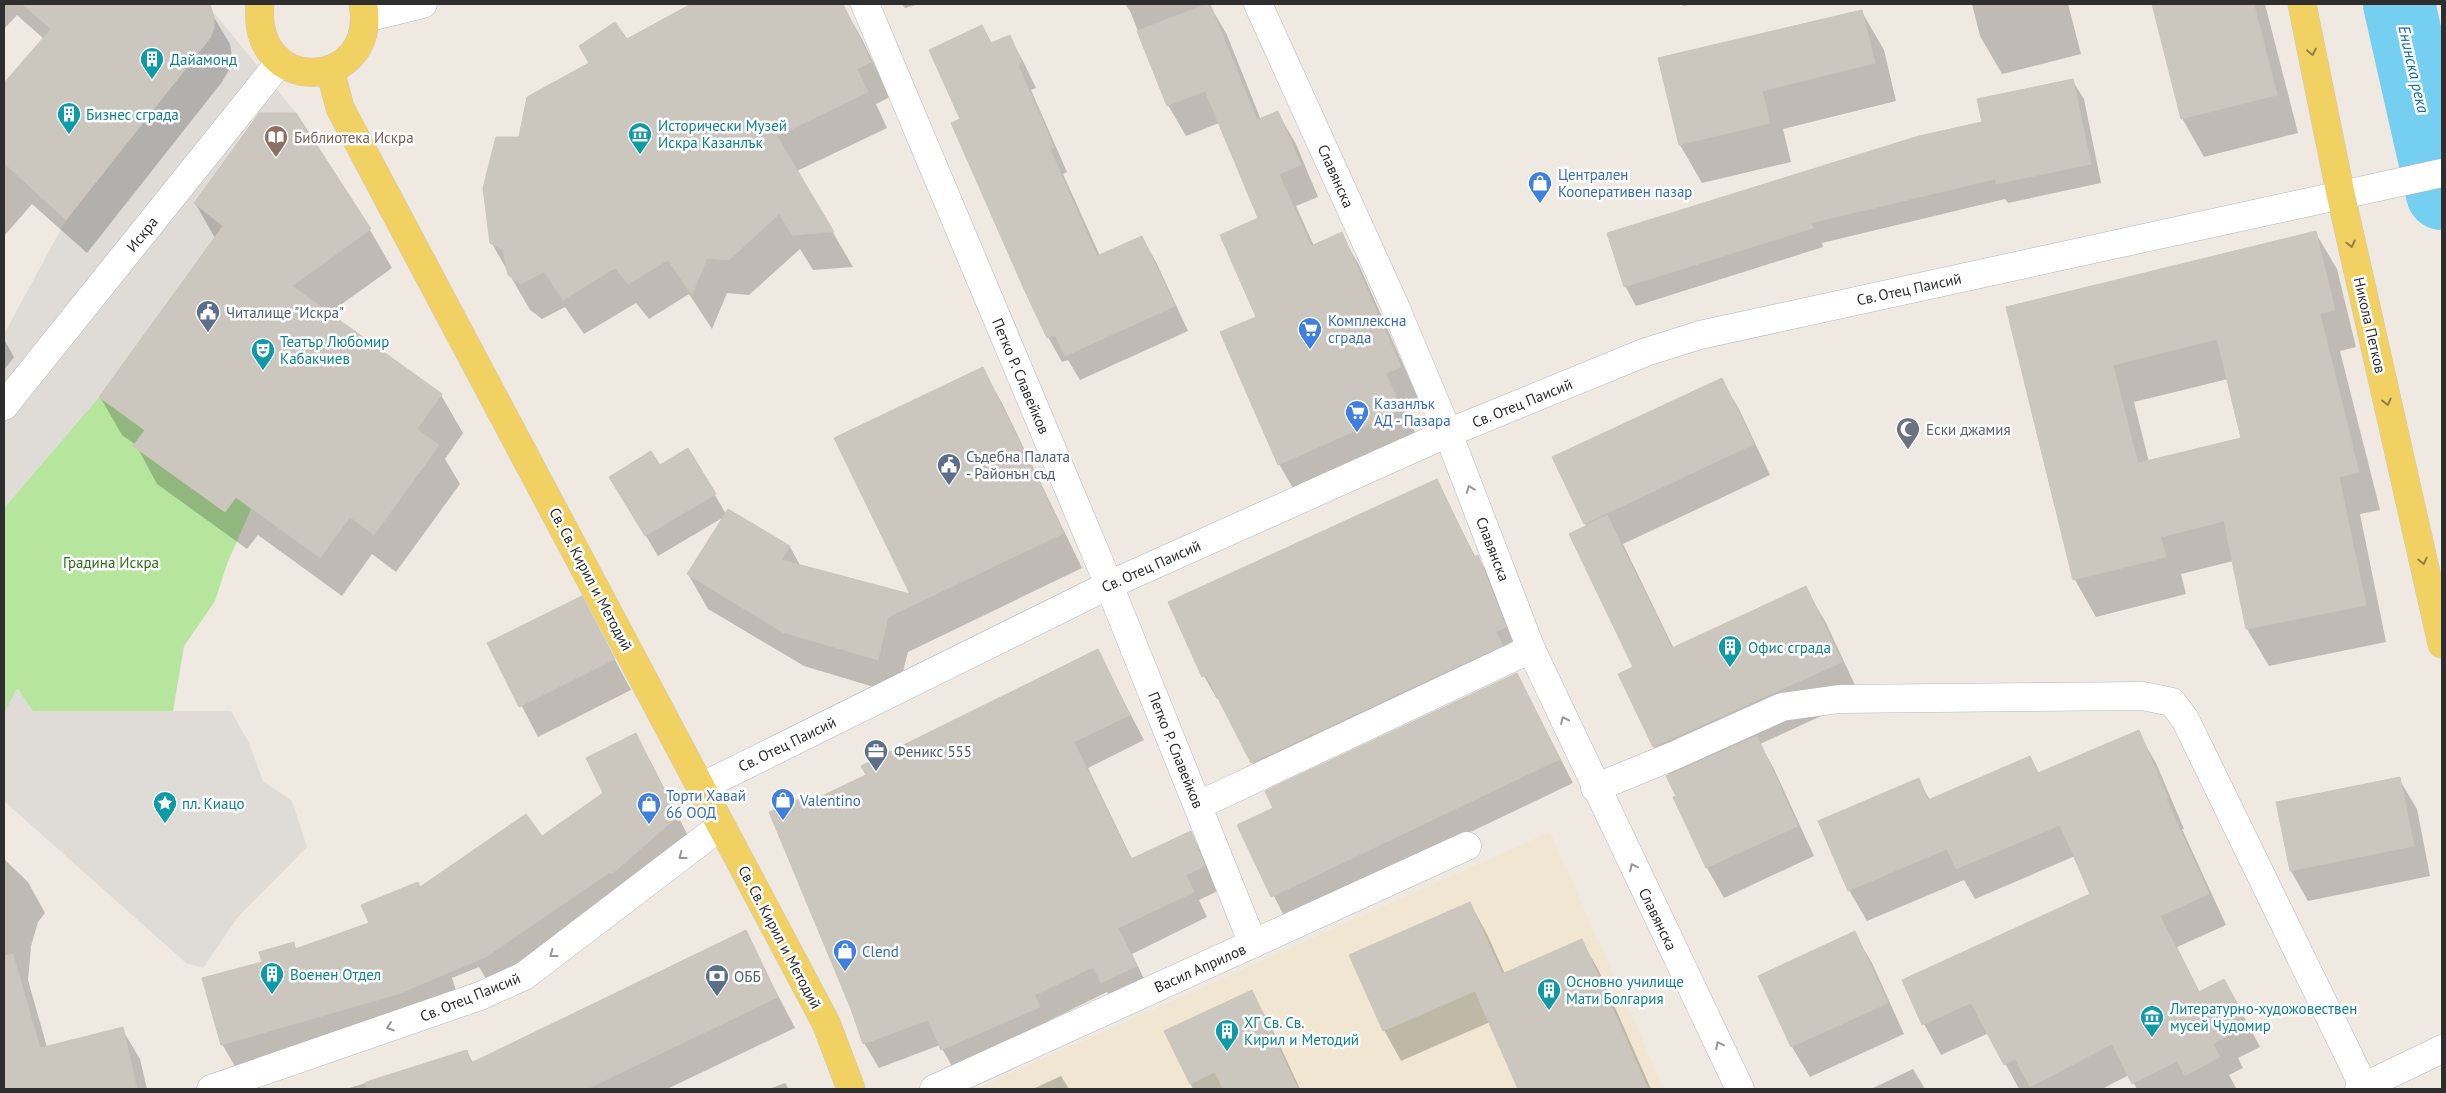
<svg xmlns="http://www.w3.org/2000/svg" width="2446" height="1093" font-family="'PT Sans',sans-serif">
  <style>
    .education { fill: #f0e6d1 }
    .green { fill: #b6e59e }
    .plaza { fill: #dfdcd8 }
    .shadow { fill: #0003; fill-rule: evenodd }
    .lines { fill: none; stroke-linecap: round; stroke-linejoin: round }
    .river { stroke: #75cff0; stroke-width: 72 }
    .building { fill: #cbc7bf; stroke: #cbc5ba; fill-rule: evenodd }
    .minor-casing { stroke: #b4b7c1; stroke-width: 29 }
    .major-casing { stroke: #c9c9c9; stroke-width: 29 }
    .minor { stroke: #fff; stroke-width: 28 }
    .major { stroke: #f2d163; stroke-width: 28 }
    .oneway { stroke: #908048 }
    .oneway2 { stroke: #969696 }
    .labels { text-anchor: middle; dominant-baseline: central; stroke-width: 5; stroke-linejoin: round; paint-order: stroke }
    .culture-label { font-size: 15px; fill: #0d838f; stroke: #fff; text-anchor: start }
    .education-label { font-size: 15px; fill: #785e54; stroke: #fff; text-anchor: start }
    .shop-label { font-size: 15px; fill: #366cbe; stroke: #fff; text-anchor: start }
    .street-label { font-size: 15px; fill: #2e2e2e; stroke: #fff }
    .service-label { font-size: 15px; fill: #4e5e75; stroke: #fff; text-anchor: start }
    .worship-label { font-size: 15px; fill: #5b616d; stroke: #fff; text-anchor: start }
    .park-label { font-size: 15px; fill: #2c6e1b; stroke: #fff }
    .water-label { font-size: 16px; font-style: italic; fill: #0d6fa3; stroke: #fff }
  </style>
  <rect width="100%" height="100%" fill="#efe9e1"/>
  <path class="education" d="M1550,832L1664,1089H976Z"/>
  <path class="green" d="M99,397L251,509L227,564L215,601L184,646L173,711H32L18,689L4,714V508Z"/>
  <g class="plaza">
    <path d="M211,9L296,113H257L194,203L223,226L99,397L4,508V334L66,220L210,38L214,28Z"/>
    <path d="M17,688L33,711H231L249,743L263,781L292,801L307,847L238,917L203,968L186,963L4,801V714Z"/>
  </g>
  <g class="shadow">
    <path d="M4,4H206L230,44L233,63L222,82L87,253L32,204L4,236V85L44,39L17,15L4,29Z"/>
    <path d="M693,4H834L835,7L842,4L862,39L890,97L876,104L887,128L797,171L853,267L813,270L800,249L749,295L727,293L712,329L689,294L649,319L636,303L584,334L565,307L542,319L530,310L491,242L520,139L590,64L626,41Z"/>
    <path d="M902,4H919L905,8Z"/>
    <path d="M1125,4H1204L1205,6L1209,4L1227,35L1261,120L1278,113L1296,144L1318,197L1296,206L1314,246L1341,234L1359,265L1418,398L1403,404L1419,442L1297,495L1279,464L1257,317L1260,219L1219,123L1186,136L1168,105L1130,11Z"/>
    <path d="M1682,4H1693L1683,6Z"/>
    <path d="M1972,4H2068L2081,54L2002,74L1980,36Z"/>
    <path d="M2153,4H2265L2298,133L2204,157L2182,118Z"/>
    <path d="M1862,12L1884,50L1896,101L1783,129L1791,162L1702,183L1680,145L1660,59Z"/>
    <path d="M982,27L992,44L1009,36L1023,61L1036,88L1031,90L1067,172L1063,174L1100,256L1142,237L1156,262L1188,331L1080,380L1068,360L1062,362L1048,337L961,120Z"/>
    <path d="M2072,80L2084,99L2101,183L2008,203L2005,199L1822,243L1823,247L1636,306L1625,286L1953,153Z"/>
    <path d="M296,114L370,230L392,268L328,314L441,395L463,433L445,459L460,484L396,572L372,554L342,596L258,535L247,549L157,484L136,445L122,435L100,397L215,238L195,203Z"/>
    <path d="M2315,232L2337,269L2356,347L2340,351L2380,510L2360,514L2386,642L2269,666L2247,629L2233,561L2181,574L2186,594L2096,617L2075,580L2007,308ZM2228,379L2242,439L2149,462L2134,402Z"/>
    <path d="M4,339L14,357L4,370Z"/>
    <path d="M982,368L1002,403L1082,568L908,652L897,694L804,666L708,609L688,574L724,517L658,556L623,498L659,466L715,495L726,514L790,547L801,567L912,596Z"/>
    <path d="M1721,379L1739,409L1770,475L1623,544L1674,649L1805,587L1826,623L1861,698L1760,744L1773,767L1814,856L1724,898L1707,868L1675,798L1678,797L1670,775L1654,747L1620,675L1635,668L1585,523Z"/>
    <path d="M1436,480L1476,558L1478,557L1491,580L1518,651L1265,786L1219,698L1217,699L1204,676Z"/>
    <path d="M598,628L631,690L538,737L489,644Z"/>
    <path d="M1097,650L1144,740L1088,768L1132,859L1190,832L1205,857L1218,891L1199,900L1207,917L1132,954L1150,991L1116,1007L1107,992L1048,1021L1053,1032L957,1075L940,1045L879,1068L864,1043L805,805L867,775Z"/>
    <path d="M1517,674L1573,783L1286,920L1238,825L1275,808Z"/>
    <path d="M2138,732L2156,763L2184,829H2182L2226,925L2177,947L2200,993L2241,1011L2260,1047L2238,1058L2243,1068L2229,1075L2236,1088L2137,1089L2129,1075L2102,1089H2019L1989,1033L1941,1055L1924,1024L1904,981L2092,894L2075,856L1975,899L1964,880L1867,921L1849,890L1918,780L1930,800L2030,757L2039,774Z"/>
    <path d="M636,735L653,766L694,848L495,994L479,967L452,978L461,1006L240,1075L222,1044L263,963L293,943L297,950L370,923L421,889L542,838L605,793Z"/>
    <path d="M2399,779L2417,809L2430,876L2308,901L2291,871Z"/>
    <path d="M4,859L28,882L45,913L38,922L31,946L28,980L47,1047L122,1029L140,1059L147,1089H4Z"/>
    <path d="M1470,903L1487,934L1505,974L1582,941L1599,971L1651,1089H1519L1490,1022L1401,1061L1384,1030Z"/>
    <path d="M745,932L795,1028L667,1089H538L516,1043Z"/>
    <path d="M1854,933L1872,963L1904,1034L1810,1077L1792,1047L1760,976Z"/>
    <path d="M1251,992L1269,1022L1300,1089H1193L1166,1031Z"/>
    <path d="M467,1052L482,1078L486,1089H346Z"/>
    <path d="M1913,1069L1925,1089H1871Z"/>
    <path d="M1061,1076L1069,1089H1033Z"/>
    <path d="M785,1083L789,1089H769Z"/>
  </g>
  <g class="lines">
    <path class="river" d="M2399,4L2442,194"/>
  </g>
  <g class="building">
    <path d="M22,4H210L214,18V28L210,38L66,220L4,163V83L51,29Z"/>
    <path d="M691,4H843L871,62L857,69L868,92L777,136L834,232L792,235L779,214L729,260L707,258L692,295L668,260L628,284L615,268L563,300L544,272L521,284L508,275L503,250L490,243L483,188L496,137H519L527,97L589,63L579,46L615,22L627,39Z"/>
    <path d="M1206,4H1210L1257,120L1278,111L1301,165L1279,174L1311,246L1342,232L1401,367L1386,373L1402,410L1278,465L1220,332L1256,317L1220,235L1258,218L1205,91L1167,106L1137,31Z"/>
    <path d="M2152,4H2254L2277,95L2181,119Z"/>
    <path d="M1862,10L1875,63L1762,91L1770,123L1679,145L1658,58Z"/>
    <path d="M982,25L991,43L1010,35L1022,63L1018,65L1054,147L1050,149L1097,256L1142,236L1175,306L1065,356L1055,335L1047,338L1024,289L951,123L960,119L929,50Z"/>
    <path d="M2073,79L2091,164L1996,184L1995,179L1811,223L1813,228L1624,287L1607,233L1919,136L1982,122L1977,99Z"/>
    <path d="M259,113H296L371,229L292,286L442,394L417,429L439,445L374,535L350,517L320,558L236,497L225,512L133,446L145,430L99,397L223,226L194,203Z"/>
    <path d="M2316,231L2335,310L2320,314L2359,472L2339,477L2366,605L2246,629L2224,521L2161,537L2166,557L2073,580L2006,307ZM2217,339L2241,438L2138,463L2113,365Z"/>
    <path d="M983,367L1064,533L888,617L878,660L782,632L687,574L728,509L790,546L782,560L910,594L834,438Z"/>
    <path d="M1722,378L1754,444L1584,524L1552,457Z"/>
    <path d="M688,448L716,494L645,536L609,477L651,451L660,465Z"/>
    <path d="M1437,479L1474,557L1478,555L1506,627L1496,632L1503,645L1251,763L1206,675L1202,677L1168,602Z"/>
    <path d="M1607,515L1672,648L1806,586L1842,662L1653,747L1618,674L1633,667L1569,534Z"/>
    <path d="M582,596L615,659L519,707L487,643Z"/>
    <path d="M1098,649L1130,715L1074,742L1131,859L1191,831L1205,866L1186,875L1194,892L1118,928L1137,966L1101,983L1093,967L1035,995L1040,1007L941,1050L928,1020L863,1044L851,1009L769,812L802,798L805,804L866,775L861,766Z"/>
    <path d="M1517,673L1560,759L1271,897L1237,825L1273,808L1265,791Z"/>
    <path d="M2139,730L2168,798H2166L2209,894L2160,916L2199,992L2224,979L2244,1016L2222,1027L2226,1037L2213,1044L2220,1057L2185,1076L2177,1061L2132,1084L2112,1044L2030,1087L2015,1059L2004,1065L1971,1003L1922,1025L1902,980L2090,894L2060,825L1956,869L1947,849L1848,891L1818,821L1919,778L1928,800L2030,756L2038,773Z"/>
    <path d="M636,733L677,817L612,874L610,872L486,957L398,994L221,1045L202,978L262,962L259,952L294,942L295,949L369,923L361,905L418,882L420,887L526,814L542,836L603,793L586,758Z"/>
    <path d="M1757,736L1798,826L1706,868L1673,797L1676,796L1666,776Z"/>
    <path d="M2400,777L2414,846L2290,871L2276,802Z"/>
    <path d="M1470,902L1502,974L1582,939L1648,1089H1518L1475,991L1383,1031L1349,955Z"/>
    <path d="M746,930L778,997L587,1089H367L366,1082L467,1050L471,1063Z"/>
    <path d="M1855,931L1888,1003L1791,1047L1758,976Z"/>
    <path d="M13,954L40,1048L123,1027L137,1089H4V956Z"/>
    <path d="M1252,990L1298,1089H1223L1215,1072L1190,1084L1164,1031Z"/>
  </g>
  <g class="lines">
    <g class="minor-casing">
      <g id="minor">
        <path d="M865,4L1109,585L1253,944"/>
        <path d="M1258,4L1394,304L1448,433L1531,649L1740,1089"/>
        <path d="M366,18L423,4"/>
        <path d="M4,406L280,62"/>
        <path d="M701,787L1109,585L1448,433L1646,352L1700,335L2442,173"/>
        <path d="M1595,788L1673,756L1782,707L1839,699L2143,696L2172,702L2185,719L2364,1087"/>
        <path d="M1199,805L1531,649"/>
        <path d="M211,1089L480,996L524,976L721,826"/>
        <path d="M934,1089L1467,846"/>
        <path d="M2359,1089L2442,1049"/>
      </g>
    </g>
    <g class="major-casing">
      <g id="major">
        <path d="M260,4C251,99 379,91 363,4"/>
        <path d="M2302,4L2341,196L2442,644"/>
        <path d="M330,70L340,108L826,1023L851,1089"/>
      </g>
    </g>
    <use href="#minor" class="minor"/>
    <use href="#major" class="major"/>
  </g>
  <defs><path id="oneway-chevron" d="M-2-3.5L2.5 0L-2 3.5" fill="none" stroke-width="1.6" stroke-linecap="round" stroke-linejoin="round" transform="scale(1.25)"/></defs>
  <g class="oneway">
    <use href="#oneway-chevron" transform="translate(2312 52) rotate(79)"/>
    <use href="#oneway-chevron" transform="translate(2351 244) rotate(77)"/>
    <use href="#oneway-chevron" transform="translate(2387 402) rotate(77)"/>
    <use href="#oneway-chevron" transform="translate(2423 561) rotate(77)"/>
  </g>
  <g class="oneway2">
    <use href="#oneway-chevron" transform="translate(1470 489) rotate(-111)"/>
    <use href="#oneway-chevron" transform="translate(1564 720) rotate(-115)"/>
    <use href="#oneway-chevron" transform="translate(682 856) rotate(143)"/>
    <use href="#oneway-chevron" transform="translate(1633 867) rotate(-116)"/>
    <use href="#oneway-chevron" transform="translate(553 954) rotate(143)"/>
    <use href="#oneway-chevron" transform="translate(390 1027) rotate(161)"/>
    <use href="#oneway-chevron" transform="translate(1719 1045) rotate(-116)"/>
  </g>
  <defs>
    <g id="building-pin" transform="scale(1.25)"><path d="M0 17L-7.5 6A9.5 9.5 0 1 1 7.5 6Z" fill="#0f9aa8" stroke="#fff"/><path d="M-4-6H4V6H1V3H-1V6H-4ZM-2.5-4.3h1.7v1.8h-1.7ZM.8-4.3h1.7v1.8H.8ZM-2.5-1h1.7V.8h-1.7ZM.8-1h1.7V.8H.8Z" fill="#fff"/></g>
    <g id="museum-pin" transform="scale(1.25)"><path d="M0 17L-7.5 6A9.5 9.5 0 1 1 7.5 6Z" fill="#0f9aa8" stroke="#fff"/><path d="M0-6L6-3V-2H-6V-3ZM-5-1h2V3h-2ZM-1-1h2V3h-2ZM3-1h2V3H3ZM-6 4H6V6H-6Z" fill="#fff"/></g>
    <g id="library-pin" transform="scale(1.25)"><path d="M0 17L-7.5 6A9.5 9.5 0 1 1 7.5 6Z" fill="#8d6e63" stroke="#fff"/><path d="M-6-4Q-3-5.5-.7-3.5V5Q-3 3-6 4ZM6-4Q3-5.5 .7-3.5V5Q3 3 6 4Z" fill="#fff"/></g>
    <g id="shop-pin" transform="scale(1.25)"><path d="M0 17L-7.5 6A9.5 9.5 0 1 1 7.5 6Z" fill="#3f7fe0" stroke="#fff"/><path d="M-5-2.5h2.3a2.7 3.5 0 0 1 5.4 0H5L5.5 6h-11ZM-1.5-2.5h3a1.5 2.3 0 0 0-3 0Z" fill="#fff"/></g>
    <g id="civic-pin" transform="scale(1.25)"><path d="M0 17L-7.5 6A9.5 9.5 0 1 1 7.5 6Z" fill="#5c6f8a" stroke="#fff"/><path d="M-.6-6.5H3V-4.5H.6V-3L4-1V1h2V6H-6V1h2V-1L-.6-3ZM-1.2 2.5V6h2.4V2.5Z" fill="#fff"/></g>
    <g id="supermarket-pin" transform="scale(1.25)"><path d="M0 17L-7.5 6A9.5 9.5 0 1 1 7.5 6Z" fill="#3f7fe0" stroke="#fff"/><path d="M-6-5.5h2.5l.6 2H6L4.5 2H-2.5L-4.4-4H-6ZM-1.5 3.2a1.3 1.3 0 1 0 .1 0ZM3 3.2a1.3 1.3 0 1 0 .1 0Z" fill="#fff"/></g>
    <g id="theatre-pin" transform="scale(1.25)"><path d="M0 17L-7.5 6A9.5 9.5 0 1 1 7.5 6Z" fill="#0f9aa8" stroke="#fff"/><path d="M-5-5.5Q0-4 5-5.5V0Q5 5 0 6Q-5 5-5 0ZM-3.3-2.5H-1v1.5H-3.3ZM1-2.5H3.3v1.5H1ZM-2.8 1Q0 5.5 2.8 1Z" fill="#fff"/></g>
    <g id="mosque-pin" transform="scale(1.25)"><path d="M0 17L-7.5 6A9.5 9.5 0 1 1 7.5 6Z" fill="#6b7280" stroke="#fff"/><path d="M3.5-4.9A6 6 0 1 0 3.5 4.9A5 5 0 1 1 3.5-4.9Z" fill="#fff"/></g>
    <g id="office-pin" transform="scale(1.25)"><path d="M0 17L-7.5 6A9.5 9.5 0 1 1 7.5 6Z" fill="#5c6f8a" stroke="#fff"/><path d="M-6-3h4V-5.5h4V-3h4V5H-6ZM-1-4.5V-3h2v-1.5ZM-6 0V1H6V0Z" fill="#fff"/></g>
    <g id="sight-pin" transform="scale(1.25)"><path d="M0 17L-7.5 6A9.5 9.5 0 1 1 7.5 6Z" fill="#0f9aa8" stroke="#fff"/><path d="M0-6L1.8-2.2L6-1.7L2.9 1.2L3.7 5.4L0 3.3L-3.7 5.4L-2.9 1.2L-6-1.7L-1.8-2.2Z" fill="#fff"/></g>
    <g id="bank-pin" transform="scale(1.25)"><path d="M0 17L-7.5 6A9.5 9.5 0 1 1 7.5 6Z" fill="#5c6f8a" stroke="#fff"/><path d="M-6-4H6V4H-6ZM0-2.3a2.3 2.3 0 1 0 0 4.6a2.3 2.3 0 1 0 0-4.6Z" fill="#fff"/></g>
  </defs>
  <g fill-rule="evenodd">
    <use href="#building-pin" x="152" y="59"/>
    <use href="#building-pin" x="69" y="114"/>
    <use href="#museum-pin" x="640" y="134"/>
    <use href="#library-pin" x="276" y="137"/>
    <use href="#shop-pin" x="1540" y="183"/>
    <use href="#civic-pin" x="208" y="312"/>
    <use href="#supermarket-pin" x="1310" y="329"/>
    <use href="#theatre-pin" x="263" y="350"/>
    <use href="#supermarket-pin" x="1357" y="412"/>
    <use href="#mosque-pin" x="1908" y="429"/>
    <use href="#civic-pin" x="949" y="465"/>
    <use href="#building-pin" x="1730" y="647"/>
    <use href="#office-pin" x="876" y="751"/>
    <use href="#shop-pin" x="783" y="800"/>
    <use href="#sight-pin" x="165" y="803"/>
    <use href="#shop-pin" x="649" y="804"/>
    <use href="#shop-pin" x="845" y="951"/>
    <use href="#building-pin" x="272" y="974"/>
    <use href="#bank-pin" x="717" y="976"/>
    <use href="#building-pin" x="1549" y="990"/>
    <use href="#museum-pin" x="2152" y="1017"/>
    <use href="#building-pin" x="1227" y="1031"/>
  </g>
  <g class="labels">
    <g class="culture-label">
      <text x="170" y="59">Дайамонд</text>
      <text x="86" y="114">Бизнес сграда</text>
      <text x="658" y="125">Исторически Музей<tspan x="658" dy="17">Искра Казанлък</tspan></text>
      <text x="280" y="341">Театър Любомир<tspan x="280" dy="17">Кабакчиев</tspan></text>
      <text x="1748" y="647">Офис сграда</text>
      <text x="182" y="803">пл. Киацо</text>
      <text x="290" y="974">Военен Отдел</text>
      <text x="1566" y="981">Основно училище<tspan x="1566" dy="17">Мати Болгария</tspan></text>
      <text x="2170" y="1008">Литературно-художовествен<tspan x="2170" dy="17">мусей Чудомир</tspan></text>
      <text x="1244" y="1022">ХГ Св. Св.<tspan x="1244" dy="17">Кирил и Методий</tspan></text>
    </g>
    <g class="education-label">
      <text x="294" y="137">Библиотека Искра</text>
    </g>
    <g class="shop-label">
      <text x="1558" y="174">Централен<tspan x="1558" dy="17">Кооперативен пазар</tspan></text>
      <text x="1328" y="320">Комплексна<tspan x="1328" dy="17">сграда</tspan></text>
      <text x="1374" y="403">Казанлък<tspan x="1374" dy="17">АД - Пазара</tspan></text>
      <text x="666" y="795">Торти Хавай<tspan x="666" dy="17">66 ООД</tspan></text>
      <text x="800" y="800">Valentino</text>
      <text x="862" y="951">Clend</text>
    </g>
    <g class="street-label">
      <text transform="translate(1336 176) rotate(66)">Славянска</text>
      <text transform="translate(142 234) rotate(-51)">Искра</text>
      <text transform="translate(1909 289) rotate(-12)">Св. Отец Паисий</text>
      <text transform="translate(2370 325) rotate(77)">Никола Петков</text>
      <text transform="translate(1021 376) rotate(67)">Петко Р. Славейков</text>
      <text transform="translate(1522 403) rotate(-22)">Св. Отец Паисий</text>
      <text transform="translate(1493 549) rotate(69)">Славянска</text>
      <text transform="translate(1151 566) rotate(-24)">Св. Отец Паисий</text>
      <text transform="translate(591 579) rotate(62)">Св. Св. Кирил и Методий</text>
      <text transform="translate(787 744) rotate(-26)">Св. Отец Паисий</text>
      <text transform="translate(1176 750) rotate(68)">Петко Р. Славейков</text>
      <text transform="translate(1658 919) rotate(64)">Славянска</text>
      <text transform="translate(780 937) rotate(62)">Св. Св. Кирил и Методий</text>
      <text transform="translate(1200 968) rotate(-24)">Васил Априлов</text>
      <text transform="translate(470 997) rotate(-22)">Св. Отец Паисий</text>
    </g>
    <g class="service-label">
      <text x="226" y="312">Читалище "Искра"</text>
      <text x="966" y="456">Съдебна Палата<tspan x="966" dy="17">- Районън съд</tspan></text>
      <text x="894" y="751">Феникс 555</text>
      <text x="734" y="976">ОББ</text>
    </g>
    <g class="worship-label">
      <text x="1926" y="429">Ески джамия</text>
    </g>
    <g class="park-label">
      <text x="111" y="562">Градина Искра</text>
    </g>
    <g class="water-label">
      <text transform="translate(2414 69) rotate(77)">Енинска река</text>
    </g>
  </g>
  <rect width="2446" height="1093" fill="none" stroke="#2e2e2e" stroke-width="10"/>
</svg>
